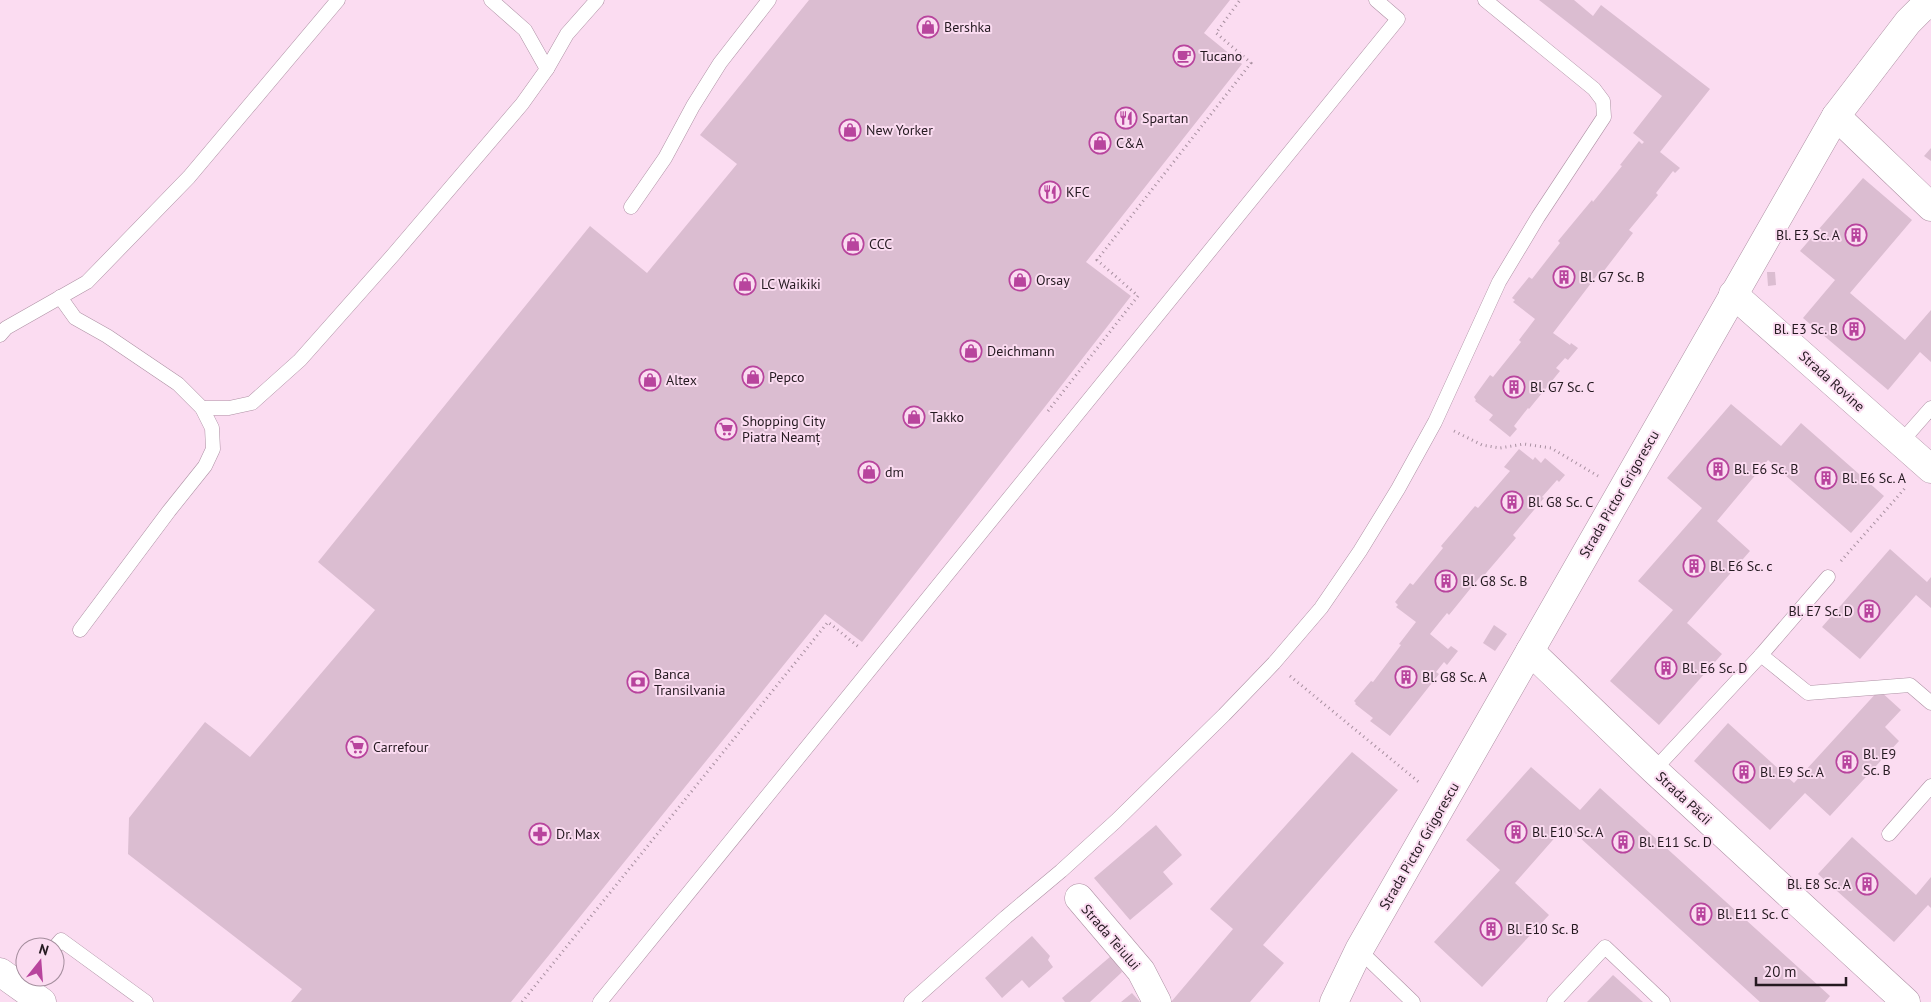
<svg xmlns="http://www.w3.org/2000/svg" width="1931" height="1002" font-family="'PT Sans',sans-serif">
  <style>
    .building { fill: #dbbdd1 }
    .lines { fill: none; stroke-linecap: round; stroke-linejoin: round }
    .lane-casing { stroke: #ae91a4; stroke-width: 15 }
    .street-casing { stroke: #ae91a4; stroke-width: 29 }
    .secondary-casing { stroke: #ae91a4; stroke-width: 29 }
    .path { stroke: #a890a0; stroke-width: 3; stroke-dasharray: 1 4; stroke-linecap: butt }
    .lane { stroke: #fff; stroke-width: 14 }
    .street { stroke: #fff; stroke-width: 28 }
    .secondary { stroke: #fff; stroke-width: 28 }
    .labels { text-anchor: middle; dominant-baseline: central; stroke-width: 4; stroke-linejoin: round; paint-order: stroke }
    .poi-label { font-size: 14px; fill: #251a21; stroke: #fbdcf1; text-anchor: start }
    .street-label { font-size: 14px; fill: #251a21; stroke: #fbdcf1 }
  </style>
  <rect width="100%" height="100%" fill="#fbdcf1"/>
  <g class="building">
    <path d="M809,0H1230L1204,33L1242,64L1086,262L1131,296L862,642L825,614L511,1002H291L302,989L128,854L129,818L205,722L250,757L375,610L318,562L590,226L647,273L737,164L700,135Z"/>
    <path d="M1539,0H1574L1593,16L1601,5L1710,89L1660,152L1680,168L1675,173L1673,171L1656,193L1658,195L1629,230L1633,233L1600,276L1598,274L1553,333L1570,345L1571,343L1578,348L1568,360L1565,358L1556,368L1560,371L1529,409L1528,408L1514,426L1517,429L1510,437L1489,420L1493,415L1475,401L1476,400L1474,397L1490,375L1493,377L1521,342L1519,340L1535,319L1513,302L1515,300L1512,298L1529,277L1532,279L1560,243L1558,241L1592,200L1593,202L1622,166L1620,165L1639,141L1642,144L1644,142L1633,133L1662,96Z"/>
    <path d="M1931,148V161L1924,156Z"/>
    <path d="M1863,178L1912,220L1850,293L1905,340L1931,310V362L1920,352L1888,390L1803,318L1835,280L1800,251Z"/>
    <path d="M1767,272H1775L1776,285L1768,286Z"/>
    <path d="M1731,404L1781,446L1801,423L1884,496L1851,533L1768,460L1717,521L1750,551L1687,623L1722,654L1659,725L1610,681L1673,610L1638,581L1702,508L1667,478Z"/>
    <path d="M1519,449L1533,460L1535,457L1541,463L1545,458L1565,475L1559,482L1557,480L1542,497L1544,498L1513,535L1516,538L1481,579L1479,578L1449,615L1447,613L1430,634L1448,649L1451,646L1458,651L1447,665L1444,662L1436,672L1439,674L1390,736L1370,721L1373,718L1355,704L1356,703L1354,701L1371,681L1373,682L1401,645L1399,644L1416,622L1396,607L1398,605L1395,602L1410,583L1413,585L1443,548L1441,546L1475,506L1478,508L1510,471L1504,467Z"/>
    <path d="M1890,549L1927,582L1931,577V608L1916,595L1860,659L1822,627Z"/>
    <path d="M1494,625L1507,634L1495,651L1483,643Z"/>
    <path d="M1879,690L1901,710L1885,727L1899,741L1830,816L1805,793L1770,830L1694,761L1728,723L1794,783Z"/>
    <path d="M1352,752L1398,790L1263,945L1284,963L1250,1002H1171L1233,929L1210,909Z"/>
    <path d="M1531,767L1580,810L1600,788L1830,996L1825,1002H1760L1566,825L1515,883L1549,915L1482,987L1434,942L1500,870L1466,840Z"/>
    <path d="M1156,825L1182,855L1163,872L1173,884L1130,920L1094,878Z"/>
    <path d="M1852,837L1916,895L1931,877V908L1928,905L1894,942L1818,874Z"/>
    <path d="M1032,936L1050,956L1048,960L1053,967L1029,988L1022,980L1002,998L985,978Z"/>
    <path d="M1111,956L1122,972L1090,1002H1065L1062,998Z"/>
    <path d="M1613,975L1643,1002H1587Z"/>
    <path d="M1132,993L1140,1002H1121Z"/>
  </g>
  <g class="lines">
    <g class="lane-casing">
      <g id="lane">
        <path d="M491,0L525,30L547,69"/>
        <path d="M631,207L665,158L693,106L720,63L769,0"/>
        <path d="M60,297L75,318L107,336L178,384L202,408L212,428L213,449L205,466L169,511L80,630"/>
        <path d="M0,335L6,328L87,282L189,177L338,0"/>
        <path d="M202,408H229L252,403L300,360L394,254L522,104L547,69L567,34L597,0"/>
        <path d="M1901,442L1931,408"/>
        <path d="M1761,655L1808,693L1910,685L1931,703"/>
        <path d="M1654,770L1761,655L1828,577"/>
        <path d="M1889,834L1931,786"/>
        <path d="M55,947L61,940L146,1002"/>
        <path d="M1359,950L1413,1002"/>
        <path d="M600,1002L1398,19L1376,0"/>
        <path d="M911,1002L1006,917L1061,871L1116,821L1224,715L1274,663L1321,608L1360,551L1398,489L1435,422L1499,282L1538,217L1604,117L1603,101L1594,89L1485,0"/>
        <path d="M1554,1002L1605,947L1663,1002"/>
      </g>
    </g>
    <g class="street-casing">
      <g id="street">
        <path d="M1836,116L1931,207"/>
        <path d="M1733,294L1931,469"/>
        <path d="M1530,651L1654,770L1906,1002"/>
        <path d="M1079,898L1141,971L1157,1002"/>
        <path d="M1334,1002L1359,950L1836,116L1908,22L1923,7L1931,5"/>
      </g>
    </g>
    <g class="secondary-casing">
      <path id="secondary" d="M0,972L42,1002"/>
    </g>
    <g class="path">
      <path d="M1048,411L1138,296L1097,260L1251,63L1216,33L1240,0"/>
      <path d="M1454,431L1482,445L1500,448L1524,444L1551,448L1598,476"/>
      <path d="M1841,561L1906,487"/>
      <path d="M1290,676L1420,783"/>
      <path d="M522,1002L828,622L860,648"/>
    </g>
    <use href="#lane" class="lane"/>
    <use href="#street" class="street"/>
    <use href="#secondary" class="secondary"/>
  </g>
  <defs>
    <g id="shop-ring" transform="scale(1.125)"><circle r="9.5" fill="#fbdcf1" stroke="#b8449d" stroke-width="1.5"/><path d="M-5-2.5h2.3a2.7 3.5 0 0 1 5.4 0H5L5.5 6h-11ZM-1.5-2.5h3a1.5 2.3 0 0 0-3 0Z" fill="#b8449d"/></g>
    <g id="cafe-ring" transform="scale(1.125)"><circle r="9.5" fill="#fbdcf1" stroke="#b8449d" stroke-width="1.5"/><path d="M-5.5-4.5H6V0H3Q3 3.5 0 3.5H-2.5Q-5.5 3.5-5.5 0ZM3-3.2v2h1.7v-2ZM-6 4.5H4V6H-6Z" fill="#b8449d"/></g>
    <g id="restaurant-ring" transform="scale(1.125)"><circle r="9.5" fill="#fbdcf1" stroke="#b8449d" stroke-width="1.5"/><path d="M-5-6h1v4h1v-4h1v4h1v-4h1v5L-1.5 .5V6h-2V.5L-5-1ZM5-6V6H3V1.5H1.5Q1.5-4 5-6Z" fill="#b8449d"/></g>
    <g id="building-ring" transform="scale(1.125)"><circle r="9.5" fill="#fbdcf1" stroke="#b8449d" stroke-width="1.5"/><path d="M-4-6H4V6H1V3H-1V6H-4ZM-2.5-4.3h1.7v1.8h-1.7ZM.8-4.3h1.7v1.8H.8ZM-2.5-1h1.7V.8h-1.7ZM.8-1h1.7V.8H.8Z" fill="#b8449d"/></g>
    <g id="supermarket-ring" transform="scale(1.125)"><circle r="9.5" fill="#fbdcf1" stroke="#b8449d" stroke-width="1.5"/><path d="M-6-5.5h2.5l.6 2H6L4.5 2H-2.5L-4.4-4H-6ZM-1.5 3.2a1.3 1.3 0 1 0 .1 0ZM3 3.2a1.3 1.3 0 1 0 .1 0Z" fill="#b8449d"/></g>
    <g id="bank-ring" transform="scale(1.125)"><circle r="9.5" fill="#fbdcf1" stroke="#b8449d" stroke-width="1.5"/><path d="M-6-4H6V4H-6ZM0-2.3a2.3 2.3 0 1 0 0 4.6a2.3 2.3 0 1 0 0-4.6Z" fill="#b8449d"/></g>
    <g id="pharmacy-ring" transform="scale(1.125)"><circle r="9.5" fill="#fbdcf1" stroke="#b8449d" stroke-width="1.5"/><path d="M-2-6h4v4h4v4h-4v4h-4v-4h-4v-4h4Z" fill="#b8449d"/></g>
  </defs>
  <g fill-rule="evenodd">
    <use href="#shop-ring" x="928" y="27"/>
    <use href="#cafe-ring" x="1184" y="56"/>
    <use href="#restaurant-ring" x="1126" y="118"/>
    <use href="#shop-ring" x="850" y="130"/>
    <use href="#shop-ring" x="1100" y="143"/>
    <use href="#restaurant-ring" x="1050" y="192"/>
    <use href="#building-ring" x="1856" y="235"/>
    <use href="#shop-ring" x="853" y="244"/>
    <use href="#building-ring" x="1564" y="277"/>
    <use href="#shop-ring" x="1020" y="280"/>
    <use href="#shop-ring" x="745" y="284"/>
    <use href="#building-ring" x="1854" y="329"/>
    <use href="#shop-ring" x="971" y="351"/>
    <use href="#shop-ring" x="753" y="377"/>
    <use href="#shop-ring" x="650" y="380"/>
    <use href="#building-ring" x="1514" y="387"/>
    <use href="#shop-ring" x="914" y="417"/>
    <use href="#supermarket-ring" x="726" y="429"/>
    <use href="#building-ring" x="1718" y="469"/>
    <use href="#shop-ring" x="869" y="472"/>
    <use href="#building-ring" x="1826" y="478"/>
    <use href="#building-ring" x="1512" y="502"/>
    <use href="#building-ring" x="1694" y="566"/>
    <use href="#building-ring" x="1446" y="581"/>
    <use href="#building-ring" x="1869" y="611"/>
    <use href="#building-ring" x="1666" y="668"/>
    <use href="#building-ring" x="1406" y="677"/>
    <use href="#bank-ring" x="638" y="682"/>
    <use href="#supermarket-ring" x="357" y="747"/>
    <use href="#building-ring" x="1847" y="762"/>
    <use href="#building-ring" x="1744" y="772"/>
    <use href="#building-ring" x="1516" y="832"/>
    <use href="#pharmacy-ring" x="540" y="834"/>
    <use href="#building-ring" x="1623" y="842"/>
    <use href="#building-ring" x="1867" y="884"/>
    <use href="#building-ring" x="1701" y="914"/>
    <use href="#building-ring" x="1491" y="929"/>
  </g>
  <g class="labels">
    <g class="poi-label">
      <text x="944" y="27">Bershka</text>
      <text x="1200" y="56">Tucano</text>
      <text x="1142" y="118">Spartan</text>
      <text x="866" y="130">New Yorker</text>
      <text x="1116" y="143">C&amp;A</text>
      <text x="1066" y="192">KFC</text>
      <text x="1840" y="235" text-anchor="end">Bl. E3 Sc. A</text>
      <text x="869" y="244">CCC</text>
      <text x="1580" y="277">Bl. G7 Sc. B</text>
      <text x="1036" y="280">Orsay</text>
      <text x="761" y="284">LC Waikiki</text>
      <text x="1838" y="329" text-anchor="end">Bl. E3 Sc. B</text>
      <text x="987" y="351">Deichmann</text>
      <text x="769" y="377">Pepco</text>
      <text x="666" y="380">Altex</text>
      <text x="1530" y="387">Bl. G7 Sc. C</text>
      <text x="930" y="417">Takko</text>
      <text x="742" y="421">Shopping City<tspan x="742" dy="16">Piatra Neamț</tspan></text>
      <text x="1734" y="469">Bl. E6 Sc. B</text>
      <text x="885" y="472">dm</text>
      <text x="1842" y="478">Bl. E6 Sc. A</text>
      <text x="1528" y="502">Bl. G8 Sc. C</text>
      <text x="1710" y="566">Bl. E6 Sc. c</text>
      <text x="1462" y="581">Bl. G8 Sc. B</text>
      <text x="1853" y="611" text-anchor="end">Bl. E7 Sc. D</text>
      <text x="1682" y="668">Bl. E6 Sc. D</text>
      <text x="654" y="674">Banca<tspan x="654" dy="16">Transilvania</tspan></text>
      <text x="1422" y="677">Bl. G8 Sc. A</text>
      <text x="373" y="747">Carrefour</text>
      <text x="1863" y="754">Bl. E9<tspan x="1863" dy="16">Sc. B</tspan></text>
      <text x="1760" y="772">Bl. E9 Sc. A</text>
      <text x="1532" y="832">Bl. E10 Sc. A</text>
      <text x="556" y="834">Dr. Max</text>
      <text x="1639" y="842">Bl. E11 Sc. D</text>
      <text x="1851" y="884" text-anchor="end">Bl. E8 Sc. A</text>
      <text x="1717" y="914">Bl. E11 Sc. C</text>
      <text x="1507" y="929">Bl. E10 Sc. B</text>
    </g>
    <g class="street-label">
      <text transform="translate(1832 381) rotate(42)">Strada Rovine</text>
      <text transform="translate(1619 494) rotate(-60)">Strada Pictor Grigorescu</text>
      <text transform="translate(1684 798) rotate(43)">Strada Păcii</text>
      <text transform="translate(1419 846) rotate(-60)">Strada Pictor Grigorescu</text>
      <text transform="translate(1111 937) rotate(49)">Strada Teiului</text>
    </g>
  </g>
  <g transform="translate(40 962) rotate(17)"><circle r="24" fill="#fbdcf1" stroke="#a58e9e"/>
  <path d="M0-4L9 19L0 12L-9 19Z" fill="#b8449d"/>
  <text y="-8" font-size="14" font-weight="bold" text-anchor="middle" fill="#251a21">N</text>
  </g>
  <path d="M1756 977v8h90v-8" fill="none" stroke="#251a21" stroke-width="2.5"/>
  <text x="1764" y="977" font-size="15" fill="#251a21" stroke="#fbdcf1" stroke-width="4" paint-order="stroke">20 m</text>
</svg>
